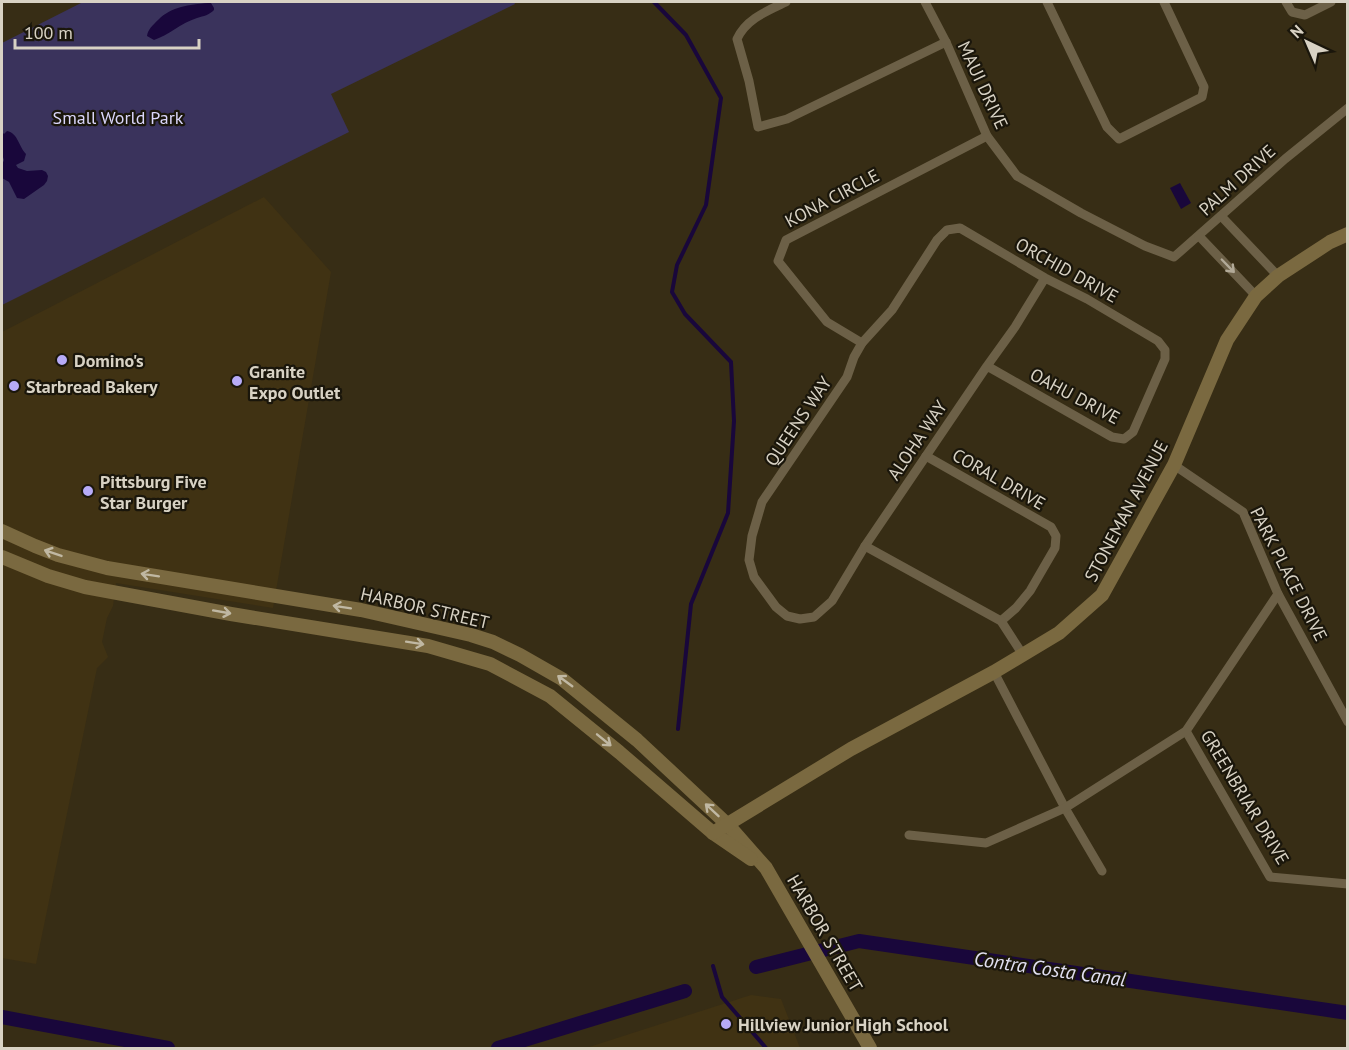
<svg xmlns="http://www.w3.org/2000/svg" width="1349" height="1050" font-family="'PT Sans',sans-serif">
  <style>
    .built { fill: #403213 }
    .green { fill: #3a335c }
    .water { fill: #19073b }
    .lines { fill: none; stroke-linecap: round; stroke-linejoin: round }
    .stream { stroke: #19073b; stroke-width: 4 }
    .canal { stroke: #19073b; stroke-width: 14 }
    .street { stroke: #6c6047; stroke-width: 9 }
    .secondary { stroke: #7a6940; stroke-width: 14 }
    .oneway { stroke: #b2aa98 }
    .oneway2 { stroke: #c0b8a3 }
    .poi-dot { fill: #b7abf7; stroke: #1a160b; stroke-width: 2 }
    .labels { text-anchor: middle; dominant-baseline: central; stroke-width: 4.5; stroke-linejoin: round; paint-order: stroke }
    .street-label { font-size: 18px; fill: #d8d2c4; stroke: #1a160b }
    .park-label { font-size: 18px; fill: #dbd7fb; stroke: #1a160b }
    .poi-label { font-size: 18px; font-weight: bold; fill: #d8d2c4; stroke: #1a160b; text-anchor: start }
    .water-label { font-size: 20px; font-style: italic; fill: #e1dff1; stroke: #1a160b }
  </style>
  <rect width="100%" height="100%" fill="#372d15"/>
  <g class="built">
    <path d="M264,197L331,272L273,608L116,583L113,606L107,618L102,642L108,657L97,668L36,964L2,958V332Z"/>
    <path d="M751,995L781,999L800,1048H586Z"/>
  </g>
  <path class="green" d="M83,2H514L515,4L331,94L349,132L2,305V43Z"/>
  <g class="water">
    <path d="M208,3H211L214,8V10C209,15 204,16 197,18C181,23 169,35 154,40L147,36C148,29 153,25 158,20C172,6 189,5 208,3Z"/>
    <path d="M7,131C18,133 19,147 26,154L24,161L16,165L18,168L27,171L42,170L46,172L48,176L47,181L44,185L24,199L17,198L9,182L2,178V165L4,160L2,154V132L4,134Z"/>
    <path d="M1180,183L1191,203L1181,209L1170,188Z"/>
  </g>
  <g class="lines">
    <g class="stream">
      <path d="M654,2L686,35L721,98L706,205L677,265L672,292L685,314L731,362L734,421L728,513L691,604L678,729"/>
      <path d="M713,966L722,997L766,1048"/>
    </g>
    <g class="canal">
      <path d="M756,967L859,941L1348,1013"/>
      <path d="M2,1017L168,1048"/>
      <path d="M498,1048L685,991"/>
    </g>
    <g class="street">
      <path d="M786,2C767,11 746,19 737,39L749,81L758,127L787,119L946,42"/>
      <path d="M925,2L946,42L987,136L1017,176L1081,213L1145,246L1174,257L1285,159L1348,108"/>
      <path d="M1047,2L1107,127L1119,139L1202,97L1204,87L1164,2"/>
      <path d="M1286,2L1292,12L1305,15L1331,2"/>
      <path d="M1221,216L1278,276"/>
      <path d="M1199,236L1256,296"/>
      <path d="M862,343L827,322L778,261L786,240L987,136"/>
      <path d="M987,366L1112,437L1124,439L1133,432L1165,359V350L1158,341L1087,299L1045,278L960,228L947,230L937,240L892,310L862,343L854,357L847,377L762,502L752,536L749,560L754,577L776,607L787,616L800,619L814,617L832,601L865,546L987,366L1015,327L1045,278"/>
      <path d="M926,456L1051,527L1056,536L1055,548L1030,591L1016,608L1001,621"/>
      <path d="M1174,465L1243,512L1278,594L1348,722"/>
      <path d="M865,546L1001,621L1023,655"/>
      <path d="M994,672L1065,808L1102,871"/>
      <path d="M1186,731L1270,877L1348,884"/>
      <path d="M909,835L986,843L1065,808L1186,731L1278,594"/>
    </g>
    <g class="secondary">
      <path d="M2,531L35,546L58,555L107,568L361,610L471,635L493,642L520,655L562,679L637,740L728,825L766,868L870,1048"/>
      <path d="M2,557L48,576L85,587L231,614L428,646L490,664L550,696L619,752L713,833L751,859"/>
      <path d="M713,833L851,749L994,672L1059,633L1102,595L1174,465L1227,340L1256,296L1278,276L1330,242L1348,234"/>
    </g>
  </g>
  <defs><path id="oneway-shaft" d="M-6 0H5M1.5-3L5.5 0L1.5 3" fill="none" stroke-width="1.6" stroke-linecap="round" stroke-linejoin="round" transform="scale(1.5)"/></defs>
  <use class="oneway" href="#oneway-shaft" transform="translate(1228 266) rotate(46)"/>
  <g class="oneway2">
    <use href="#oneway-shaft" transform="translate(53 553) rotate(-161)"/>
    <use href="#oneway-shaft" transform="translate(150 575) rotate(-171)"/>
    <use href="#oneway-shaft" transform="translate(342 607) rotate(-171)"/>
    <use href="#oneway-shaft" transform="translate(222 612) rotate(10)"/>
    <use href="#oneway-shaft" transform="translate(415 643) rotate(9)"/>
    <use href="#oneway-shaft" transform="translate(565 681) rotate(-144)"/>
    <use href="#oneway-shaft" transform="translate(604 740) rotate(39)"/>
    <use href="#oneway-shaft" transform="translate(712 810) rotate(-137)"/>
  </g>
  <g class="poi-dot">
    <circle cx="62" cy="360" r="6"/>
    <circle cx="237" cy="381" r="6"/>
    <circle cx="14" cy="386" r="6"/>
    <circle cx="88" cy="491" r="6"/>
    <circle cx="726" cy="1024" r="6"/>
  </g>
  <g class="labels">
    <g class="street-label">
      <text transform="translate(983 85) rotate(65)">MAUI DRIVE</text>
      <text transform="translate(1237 180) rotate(-42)">PALM DRIVE</text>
      <text transform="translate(832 198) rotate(-28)">KONA CIRCLE</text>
      <text transform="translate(1067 270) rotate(29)">ORCHID DRIVE</text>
      <text transform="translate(1075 396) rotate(28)">OAHU DRIVE</text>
      <text transform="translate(798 421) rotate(-56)">QUEENS WAY</text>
      <text transform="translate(917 440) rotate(-56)">ALOHA WAY</text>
      <text transform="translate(999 479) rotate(30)">CORAL DRIVE</text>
      <text transform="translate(1126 511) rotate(-62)">STONEMAN AVENUE</text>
      <text transform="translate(1289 574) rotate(63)">PARK PLACE DRIVE</text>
      <text transform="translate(425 608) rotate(13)">HARBOR STREET</text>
      <text transform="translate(1245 797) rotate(59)">GREENBRIAR DRIVE</text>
      <text transform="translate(825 933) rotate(60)">HARBOR STREET</text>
    </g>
    <g class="park-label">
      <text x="118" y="117">Small World Park</text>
    </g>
    <g class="poi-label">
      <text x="74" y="360">Domino's</text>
      <text x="249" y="371">Granite<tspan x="249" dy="21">Expo Outlet</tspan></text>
      <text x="26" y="386">Starbread Bakery</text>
      <text x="100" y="481">Pittsburg Five<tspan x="100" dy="21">Star Burger</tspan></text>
      <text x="738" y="1024">Hillview Junior High School</text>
    </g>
    <g class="water-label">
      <text transform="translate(1050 969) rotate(8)">Contra Costa Canal</text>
    </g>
  </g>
  <rect width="1349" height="1050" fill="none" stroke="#d8d2c4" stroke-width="6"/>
  <g transform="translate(1307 42) rotate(316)" stroke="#1a160b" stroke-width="4.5" paint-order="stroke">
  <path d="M0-4.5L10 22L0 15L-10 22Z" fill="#d8d2c4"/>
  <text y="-9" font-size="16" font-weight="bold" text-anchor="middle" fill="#d8d2c4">N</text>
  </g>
  <path d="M15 39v9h184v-9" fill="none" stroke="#d8d2c4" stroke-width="3"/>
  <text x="24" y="39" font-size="18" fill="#d8d2c4" stroke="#1a160b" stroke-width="4.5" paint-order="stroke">100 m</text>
</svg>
